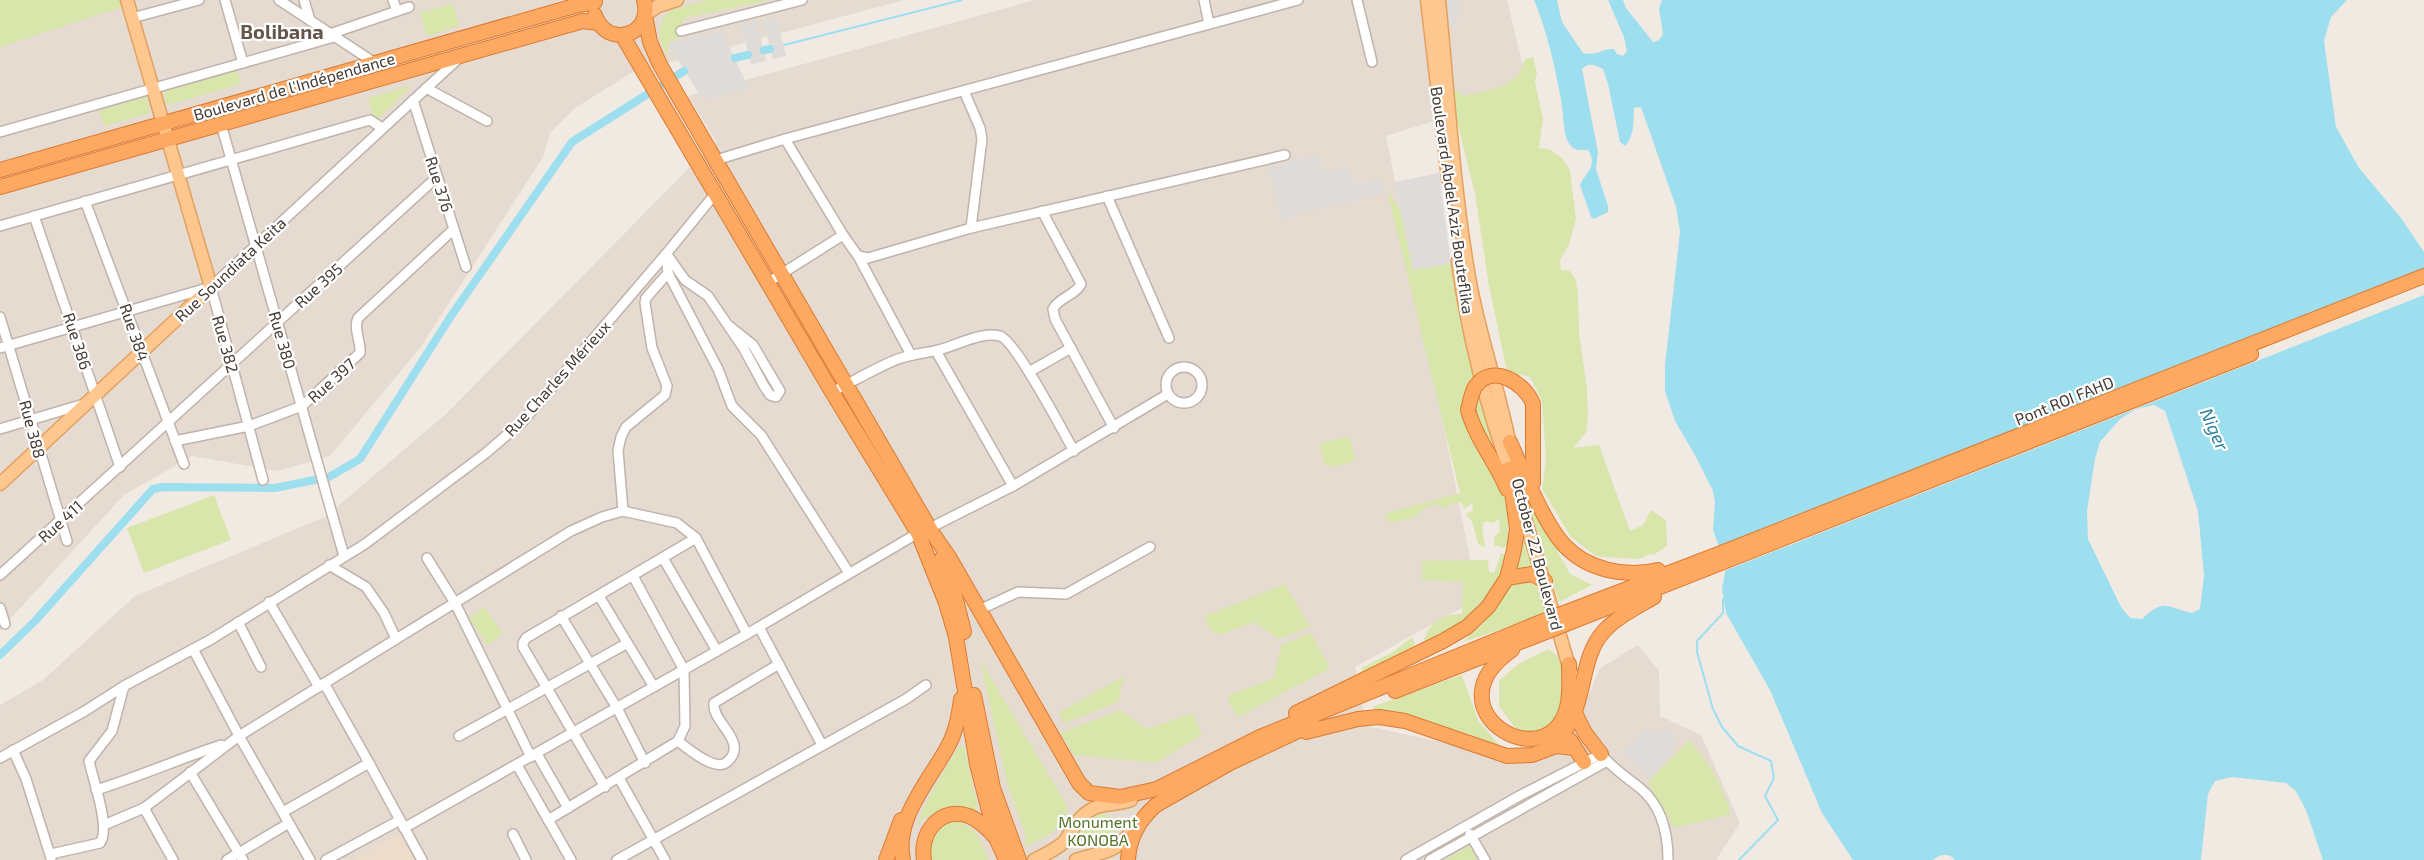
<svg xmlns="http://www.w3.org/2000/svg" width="2424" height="860" font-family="'Exo 2',sans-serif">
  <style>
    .residential { fill: #e5dbd1 }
    .education { fill: #ebdccc }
    .green { fill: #d8e6ab }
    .parking { fill: #dfdbd8 }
    .water { fill: #9edfef; fill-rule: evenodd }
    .pier { fill: #f1eae3 }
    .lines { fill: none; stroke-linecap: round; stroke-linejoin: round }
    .stream { stroke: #9edfef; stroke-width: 2 }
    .canal { stroke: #9edfef; stroke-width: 8 }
    .minor-casing { stroke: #c0b3a9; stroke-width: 12 }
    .major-casing { stroke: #e3a05f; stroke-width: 15 }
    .highway-casing { stroke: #dd7a32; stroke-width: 16 }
    .minor { stroke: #fff; stroke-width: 9 }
    .major { stroke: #fec78f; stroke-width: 12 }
    .highway { stroke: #fea961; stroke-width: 14 }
    .highway-bridge-casing { stroke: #dd7a32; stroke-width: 16; stroke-linecap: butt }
    .highway-bridge { stroke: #fea961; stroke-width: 14 }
    .labels { text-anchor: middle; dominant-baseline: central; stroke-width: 4.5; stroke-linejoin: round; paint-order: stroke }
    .street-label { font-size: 16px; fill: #433a33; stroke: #fff }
    .park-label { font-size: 16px; fill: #547427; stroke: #fff }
    .water-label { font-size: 18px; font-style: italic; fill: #297f96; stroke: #fff }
    .quarter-label { font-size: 20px; font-weight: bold; fill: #66554a; stroke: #fff }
  </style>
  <rect width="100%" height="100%" fill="#f1eae3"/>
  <g class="residential">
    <path d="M0,0H904L631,73L575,108L550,133L543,157L420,348L330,456L277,471L192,456L124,495L0,630Z"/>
    <path d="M1035,0H1507L1529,91L1386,136L1478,599L1355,667L1367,726L1519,759L1577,723L1600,668L1638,645L1659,671L1660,716L1701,735L1740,823L1716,860H0V705L43,680L135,596L325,517L446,414L716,141L688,96Z"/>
  </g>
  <path class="education" d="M400,833L415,860H353Z"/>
  <g class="green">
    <path d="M0,0H124L125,6L0,47Z"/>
    <path d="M706,0H770L684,18L677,40L669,41L667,57L659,37L663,17L672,10Z"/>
    <path d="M453,3L459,26L427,36L420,13Z"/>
    <path d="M1533,57L1537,73L1535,82L1543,119L1539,148L1551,150L1563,159L1570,170L1576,219L1569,244L1560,260L1561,270L1570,271L1576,280L1578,296L1579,332L1587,389L1588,418L1586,432L1574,448L1599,445L1630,531L1643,525L1651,510L1666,520L1667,546L1655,554L1647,555L1639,559L1602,557L1596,556L1571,537L1542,489L1546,460L1542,401L1530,377L1507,372L1489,286L1475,194L1450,93L1456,89L1463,96C1485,91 1521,87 1524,60Z"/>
    <path d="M237,69L241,84L167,105L163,91Z"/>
    <path d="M412,85L380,117L374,118L368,98Z"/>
    <path d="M146,96L150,113L104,126L99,111Z"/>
    <path d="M1387,191L1401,212L1413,270L1455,263L1507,503L1509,545L1504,548L1494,545V538L1500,531L1499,519L1493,523L1485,521L1482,527L1485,548L1478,544L1472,521L1466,515L1473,510L1472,503L1464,509L1461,502L1448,505L1446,510L1438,504L1424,508L1415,517L1391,523L1385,516L1387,513L1460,493Z"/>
    <path d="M1346,437L1350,438L1355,461L1333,467L1324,464L1320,447L1322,443Z"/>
    <path d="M214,495L231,540L144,573L127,528Z"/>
    <path d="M1529,512H1536L1570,574L1592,585L1559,602Z"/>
    <path d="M1523,535L1536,573L1546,614L1463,642L1483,623L1498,604Z"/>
    <path d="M1501,554L1507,555L1506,565L1480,611L1431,646L1423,643C1429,623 1441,614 1462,614L1463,582L1422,580V561L1488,560L1489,572L1494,573Z"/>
    <path d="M1285,584L1310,627L1279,639L1254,622L1220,635L1210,631L1205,616Z"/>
    <path d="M484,607L503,634L488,645L469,618Z"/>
    <path d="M1311,633L1330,668L1238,717L1228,701L1230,695L1274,678L1281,645Z"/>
    <path d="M1412,637L1415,644L1408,653L1364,675L1360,673L1363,667L1393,652Z"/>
    <path d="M1549,649C1552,652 1557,655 1559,658C1573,679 1566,720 1542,729C1535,732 1525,732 1518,732L1499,706V681L1518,664Z"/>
    <path d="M980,660L1067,805C1069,830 1042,838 1024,847L1026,835L1008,787Z"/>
    <path d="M1462,675L1478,720L1499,745L1495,749L1372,715L1374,706Z"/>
    <path d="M1124,676L1118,702L1065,723L1058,713Z"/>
    <path d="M1120,710L1147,729L1193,713L1202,735L1156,763L1074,755L1060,733Z"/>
    <path d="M1689,740C1711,765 1721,783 1731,814L1674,828L1648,782Z"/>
    <path d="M962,745L964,747L978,808L975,810C962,807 948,805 936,812C930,815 929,817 923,818L917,827C925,799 943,773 958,748Z"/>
    <circle cx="1098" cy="830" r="17"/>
    <path d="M953,822C976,822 981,842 988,860H930L931,836L942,825Z"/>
    <path d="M1470,846L1477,860H1444L1469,846Z"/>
  </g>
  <g class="parking">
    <path d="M1444,0H1458L1459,16L1455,25L1449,32Z"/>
    <path d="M776,17L786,56L773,59L763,21Z"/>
    <path d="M756,20L766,61L751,65L741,24Z"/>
    <path d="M722,31L749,89L702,99L668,43Z"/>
    <path d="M1318,156L1323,169L1327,172L1344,166L1348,168L1353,185L1380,180L1384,193L1292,215L1282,221L1268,166Z"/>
    <path d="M1439,173L1451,264L1413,270L1395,182Z"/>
    <path d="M1646,728L1650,731L1669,730L1675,739L1672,749L1675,753L1650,779L1623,753Z"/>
  </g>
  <path class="water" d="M1534,0H1557L1562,22L1583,53C1599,56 1601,48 1614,49L1617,54L1623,56L1627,51L1624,37L1608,0H1623L1626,8L1653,42L1659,40L1663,34L1659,9L1662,0H2347L2331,17L2324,41L2336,127L2359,168L2401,218L2424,252V860H2323L2306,810L2296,791L2286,783L2232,777L2215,781L2208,794L2201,860H1955C1948,851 1940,855 1932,860H1853L1822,813L1770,690L1726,613L1722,589L1726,567L1713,530L1715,503L1713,491L1696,457L1675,421L1665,391V365L1680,232L1676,207L1641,107L1634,108C1633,123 1635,134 1625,146L1620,142L1608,84L1603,69C1594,65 1589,62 1582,69L1598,152L1596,169L1608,206V212L1594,219L1591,217L1580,185C1586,172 1598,166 1588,150C1582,150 1575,151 1571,146C1562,136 1564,113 1561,100C1555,67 1547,31 1534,0ZM2154,405L2165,411L2198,511L2204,576L2200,609L2192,613C2165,607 2165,598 2142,619L2130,618L2121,607L2088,539L2087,511L2095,459L2100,442L2120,419L2136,409Z"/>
  <path class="pier" d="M2424,269V295L1722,572L1716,548Z"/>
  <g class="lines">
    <g class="stream">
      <path d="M784,45L962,0"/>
      <path d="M1723,599V613L1697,641V652L1713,709L1722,727L1738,746L1771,761L1774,778L1765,796L1778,820L1739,860"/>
    </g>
    <g class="canal">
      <path d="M764,50L770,49"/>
      <path d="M735,58L748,55"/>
      <path d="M0,655L35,621L153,489L163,487L275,488L329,477L360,459L451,316L572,142L684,71"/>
    </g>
    <g class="minor-casing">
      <g id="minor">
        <path d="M225,0L243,63"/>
        <path d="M279,0L375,63"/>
        <path d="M304,0L310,20"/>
        <path d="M393,0L397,11"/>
        <path d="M1204,0L1209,24"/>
        <path d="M1357,0L1372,62"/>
        <path d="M132,18L199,0"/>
        <path d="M681,31L802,0"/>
        <path d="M330,34L409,7"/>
        <path d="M426,88L487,121"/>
        <path d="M964,91L980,128L982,139L971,228"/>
        <path d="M413,100L466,267"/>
        <path d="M221,124L344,556"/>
        <path d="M0,132L334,37"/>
        <path d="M785,139L843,235L858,256L911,355"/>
        <path d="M716,160L785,139L1298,0"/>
        <path d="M1107,196L1169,338"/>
        <path d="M85,201L184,464"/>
        <path d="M1042,211L1081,284C1075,296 1059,297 1053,309L1055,319L1114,428"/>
        <path d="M34,216L120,467"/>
        <path d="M0,226L370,120L382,128"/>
        <path d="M668,256L685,280L708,296L744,349L764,386L770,395L776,397L780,391L753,345L728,325"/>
        <path d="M858,256L868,258L971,228L1285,155"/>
        <path d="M668,273L718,369L732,406L761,435L849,573"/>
        <path d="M767,283L843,235"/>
        <path d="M211,287L263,480"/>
        <path d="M0,317L67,541"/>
        <path d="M0,348L211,287L458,59"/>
        <path d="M936,351L1013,486"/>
        <circle cx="1184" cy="385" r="18"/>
        <path d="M1029,372L1071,348"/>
        <path d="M832,392C852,382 872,370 893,361C908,354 923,354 938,350C956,346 981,331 1000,336C1016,341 1063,432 1074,451"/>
        <path d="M0,429L84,404"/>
        <path d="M175,441L249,426L302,406L360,353C361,342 353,328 358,318L454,229"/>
        <path d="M623,511L677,523L696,538L747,634"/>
        <path d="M930,528L1013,486L1168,394"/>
        <path d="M427,558L455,603L531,757"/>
        <path d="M663,558L717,651"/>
        <path d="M329,565L366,587L384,613L396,639"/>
        <path d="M0,575L437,177"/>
        <path d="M599,596L654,687"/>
        <path d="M269,602L319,687"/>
        <path d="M0,608L5,624"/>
        <path d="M979,610L1018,592L1066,594L1150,547"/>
        <path d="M561,616L617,708L645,763"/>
        <path d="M238,622L261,667"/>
        <path d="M759,627L822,745"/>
        <path d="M193,649L239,736L310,860"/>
        <path d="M324,683L369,763"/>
        <path d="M459,736L626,644"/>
        <path d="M678,741C688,749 716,772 727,762C750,742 711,722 714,703L779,664"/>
        <path d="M13,750L26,779L51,858"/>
        <path d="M537,754L568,808"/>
        <path d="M0,758L85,711L124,686L210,640L365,544L486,453L523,421L666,254L715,194"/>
        <path d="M517,765L571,860"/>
        <path d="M190,772L243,860"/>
        <path d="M619,778L665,860"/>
        <path d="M605,787L523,647V643L526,638L696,538"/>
        <path d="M96,790C138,777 179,759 221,745"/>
        <path d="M144,808L173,860"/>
        <path d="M283,812L369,763L400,820"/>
        <path d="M548,820L678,741L685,726L684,670L633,576"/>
        <path d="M104,825L144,808L239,736L571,531L602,517L623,511L618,450L621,437L626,427L665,395L667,386L652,348L645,303L646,298L668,273L666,254"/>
        <path d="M404,828L747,634L918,533"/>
        <path d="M513,834L526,860"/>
        <path d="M1470,834L1485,860"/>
        <path d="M51,854L100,843C111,828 93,780 89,761L112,731L124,686"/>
        <path d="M227,860L289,823"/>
        <path d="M326,860L400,820L422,860"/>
        <path d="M617,860L906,699L926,685"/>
        <path d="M1406,860L1521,795L1601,754C1612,768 1626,777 1640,788C1662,806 1668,833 1668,860"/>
        <path d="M1430,860L1607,761"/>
      </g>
    </g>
    <g class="major-casing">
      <g id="major">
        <path d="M1427,0L1448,179"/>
        <path d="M1439,0C1448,92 1453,186 1469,277C1479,336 1500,392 1511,450"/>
        <path d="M645,15L658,6L677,0"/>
        <path d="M1458,261C1467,332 1487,410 1512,477"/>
        <path d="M1515,467L1524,515L1571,673"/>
        <path d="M0,484L211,287L127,0"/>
        <path d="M1034,860C1044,855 1055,850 1063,843C1074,830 1076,817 1094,808C1105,803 1119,805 1131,800"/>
        <path d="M1076,860C1107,850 1114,855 1135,827"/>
      </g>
    </g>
    <g class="highway-casing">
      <g id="highway">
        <path d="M595,15C607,50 654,35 644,0"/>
        <path d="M645,15L650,42L660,65L933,534L949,557L1079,783L1089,793L1120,797L1157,789L1260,737L1531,626"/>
        <path d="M622,35L832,392L918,533L946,603L956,637L977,764L996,838L1006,860"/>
        <path d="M0,170L578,5L595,2"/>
        <path d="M0,187L583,21L598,23"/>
        <path d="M1533,404V483"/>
        <path d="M1468,410C1476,439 1496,462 1507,489"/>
        <path d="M1510,442C1523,471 1544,523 1564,545C1587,570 1626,578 1658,570"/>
        <path d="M942,558L953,588L964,632"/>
        <path d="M1507,578L1532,574L1545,581"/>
        <path d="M1564,613L1716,555L2424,276"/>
        <path d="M1566,624L2251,354"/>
        <path d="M1512,650C1428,708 1543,779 1566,711C1571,696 1569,680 1569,664"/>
        <path d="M1395,691L1533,637"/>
        <path d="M974,695L993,788L1019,860"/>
        <path d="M1296,713L1443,641L1467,627L1488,607L1507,578L1514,550L1517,529L1509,469"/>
        <path d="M1575,713L1585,733L1601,754"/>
        <path d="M1306,732L1358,719L1379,717L1405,721L1507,756L1532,755L1556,746L1574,748"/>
        <path d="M1570,740L1584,762"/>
        <path d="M1549,748C1591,714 1575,663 1604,631C1617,617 1637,607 1654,597"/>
        <path d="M886,860L901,820"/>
        <path d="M903,860C894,819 929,781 947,748C956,733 959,716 961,699"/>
        <path d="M924,860C919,833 940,806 969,816C979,820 988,829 995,837"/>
        <path d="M1128,860C1129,838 1140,819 1156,805L1230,763L1313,724"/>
      </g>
    </g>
    <use href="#minor" class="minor"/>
    <use href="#major" class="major"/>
    <use href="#highway" class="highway"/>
    <g class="highway-bridge-casing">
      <g id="highway-bridge">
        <path d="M1468,410C1470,402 1471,394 1475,387C1492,362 1525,383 1533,404"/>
        <path d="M1531,626L1564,613"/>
        <path d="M1533,637L1566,624"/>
      </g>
    </g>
    <use href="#highway-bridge" class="highway-bridge"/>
  </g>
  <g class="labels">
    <g class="street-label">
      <text transform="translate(294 86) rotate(-16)">Boulevard de l'Indépendance</text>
      <text transform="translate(440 184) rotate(72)">Rue 376</text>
      <text transform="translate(1453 200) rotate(82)">Boulevard Abdel Aziz Bouteflika</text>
      <text transform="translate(230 269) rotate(-43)">Rue Soundiata Keita</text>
      <text transform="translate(318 285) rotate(-42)">Rue 395</text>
      <text transform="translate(135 332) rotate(71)">Rue 384</text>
      <text transform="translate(283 340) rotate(74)">Rue 380</text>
      <text transform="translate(78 341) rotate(72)">Rue 386</text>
      <text transform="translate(226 344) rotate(74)">Rue 382</text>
      <text transform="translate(557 378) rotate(-48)">Rue Charles Mérieux</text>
      <text transform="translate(331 380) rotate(-42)">Rue 397</text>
      <text transform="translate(2064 400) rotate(-22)">Pont ROI FAHD</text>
      <text transform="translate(33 429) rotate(75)">Rue 388</text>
      <text transform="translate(60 521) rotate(-42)">Rue 411</text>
      <text transform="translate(1538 554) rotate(75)">October 22 Boulevard</text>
    </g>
    <g class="park-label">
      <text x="1098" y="821">Monument<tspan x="1098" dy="18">KONOBA</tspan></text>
    </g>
    <g class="water-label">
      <text transform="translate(2215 429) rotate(66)">Niger</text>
    </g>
    <g class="quarter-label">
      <text x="282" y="31">Bolibana</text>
    </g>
  </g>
</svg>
